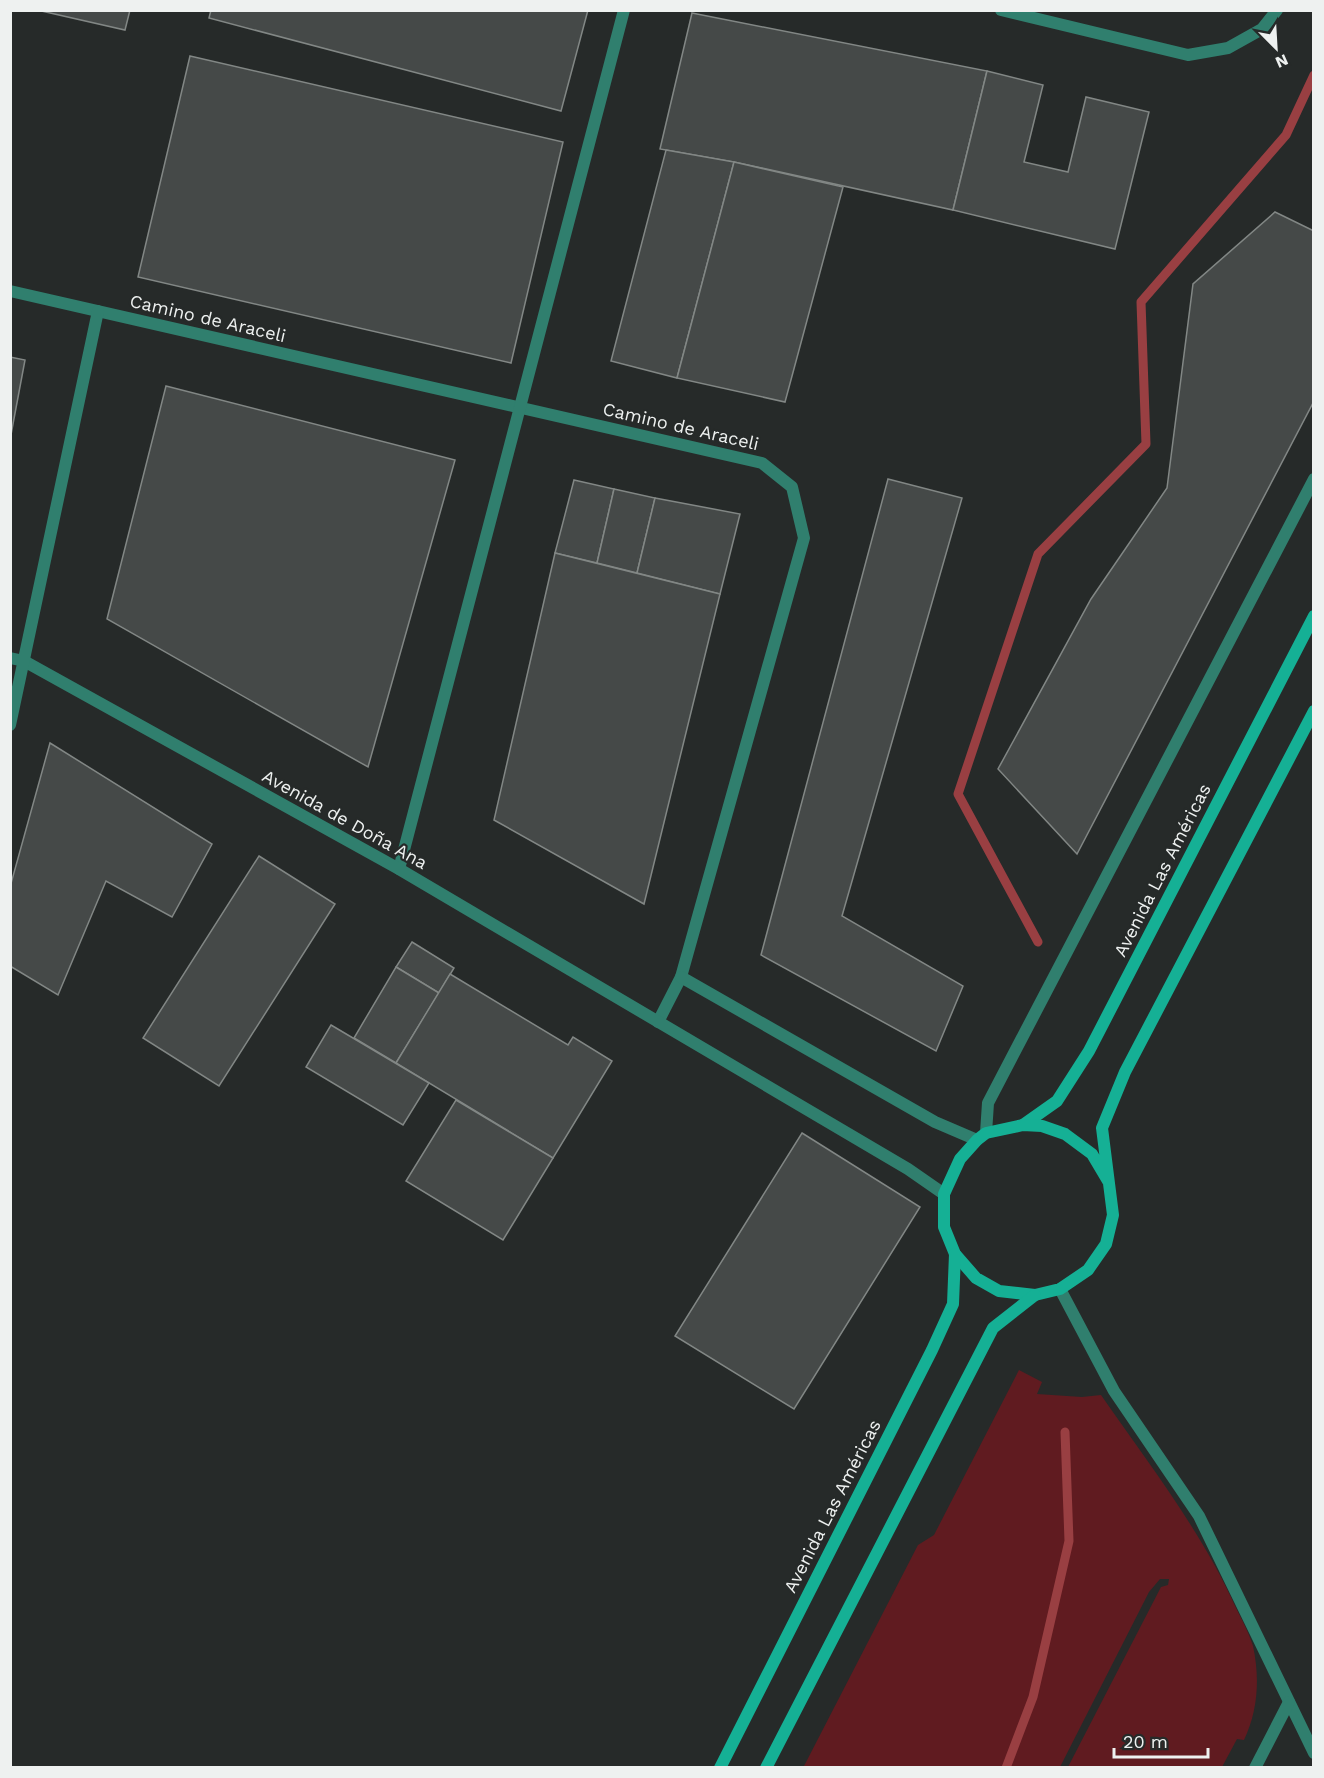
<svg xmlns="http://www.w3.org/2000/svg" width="1324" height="1778" font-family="'Work Sans',sans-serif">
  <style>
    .green { fill: #601b20 }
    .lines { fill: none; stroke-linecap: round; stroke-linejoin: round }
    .stream { stroke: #993f42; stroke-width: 9 }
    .building { fill: #454948; stroke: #828785; stroke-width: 1.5 }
    .lane { stroke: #307f6e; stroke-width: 12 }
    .street { stroke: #307f6e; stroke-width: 12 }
    .secondary { stroke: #15b095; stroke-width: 12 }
    .labels { text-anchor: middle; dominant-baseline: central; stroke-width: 4.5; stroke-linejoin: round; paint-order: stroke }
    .street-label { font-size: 18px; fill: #eef1f0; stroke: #262a29 }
  </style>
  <rect width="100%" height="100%" fill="#262a29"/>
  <path class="green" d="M1019,1370L1042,1382L1037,1394L1082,1397L1101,1395C1149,1464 1202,1532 1236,1608C1242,1620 1249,1633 1253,1646C1260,1678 1258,1711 1244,1740L1237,1739L1222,1767H1068L1161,1587L1168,1585L1169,1579H1160L1149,1592L1060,1767L803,1768L918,1545L934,1535Z"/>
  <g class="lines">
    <g class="stream">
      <path d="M1038,942L958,794L1038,554L1146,444L1141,302L1286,135L1314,75"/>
      <path d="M1006,1768L1033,1697L1069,1541L1065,1432"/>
    </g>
  </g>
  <g class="building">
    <path d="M37,10H130L125,30Z"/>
    <path d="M211,10H588L561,111L209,18Z"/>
    <path d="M692,13L987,71L953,210L734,162L660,149Z"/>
    <path d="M190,56L563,142L511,363L138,277Z"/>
    <path d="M987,71L1043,85L1024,162L1068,172L1086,97L1149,112L1115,249L953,210Z"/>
    <path d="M666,150L734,162L677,378L611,361Z"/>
    <path d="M734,162L843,187L785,402L677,378Z"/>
    <path d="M1275,212L1314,231V401L1077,854L998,769L1091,599L1167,488L1193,284Z"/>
    <path d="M10,357L25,360L10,440Z"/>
    <path d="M166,386L455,460L368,767L107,619Z"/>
    <path d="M888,479L962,498L842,916L963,986L936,1051L761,955Z"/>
    <path d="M574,480L614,489L597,563L555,553Z"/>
    <path d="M614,489L655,498L637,573L597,563Z"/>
    <path d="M655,498L740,514L720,594L637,573Z"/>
    <path d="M555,553L720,594L644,904L494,820Z"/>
    <path d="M50,743L212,844L172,917L106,881L58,995L10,966V887Z"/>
    <path d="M259,856L335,904L219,1086L143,1038Z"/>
    <path d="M412,942L454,968L439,993L396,967Z"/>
    <path d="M396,967L439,993L396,1063L354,1038Z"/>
    <path d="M450,974L568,1045L573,1037L612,1061L553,1158L396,1063Z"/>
    <path d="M331,1025L429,1083L403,1125L306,1067Z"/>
    <path d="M456,1100L553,1158L503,1240L406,1181Z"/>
    <path d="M802,1133L920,1207L794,1409L675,1336Z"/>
  </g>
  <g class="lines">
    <g class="lane">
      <path d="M10,291L762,463L792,487L804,538L681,977L658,1022"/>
      <path d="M399,869L624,10"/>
    </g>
    <g class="street">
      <path d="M1001,10L1188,55L1228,48L1262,29L1277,10"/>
      <path d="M10,658L24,661L399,869L908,1169L944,1194"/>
      <path d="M10,725L98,311"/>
      <path d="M681,977L935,1122L977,1140"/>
      <path d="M986,1133L988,1103L1314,479"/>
      <path d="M1060,1289L1114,1391L1199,1516L1314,1753"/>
      <path d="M1255,1768L1289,1702"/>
    </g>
    <g class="secondary">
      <path d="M1023,1125L1057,1101L1089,1051L1314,616"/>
      <path d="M1108,1181L1092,1154L1065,1134L1042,1126L1023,1125L986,1133L977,1140L960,1159L944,1194V1227L955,1254L976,1278L999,1291L1035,1295L1060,1289L1088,1270L1106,1244L1113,1215L1102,1128L1125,1072L1314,711"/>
      <path d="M720,1768L932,1350L953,1304L955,1254"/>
      <path d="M766,1768L993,1328L1035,1295"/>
    </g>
  </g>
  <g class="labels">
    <g class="street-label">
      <text transform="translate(208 318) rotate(13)">Camino de Araceli</text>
      <text transform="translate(681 426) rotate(13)">Camino de Araceli</text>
      <text transform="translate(345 819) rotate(29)">Avenida de Doña Ana</text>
      <text transform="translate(1162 870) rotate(-63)">Avenida Las Américas</text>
      <text transform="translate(832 1506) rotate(-63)">Avenida Las Américas</text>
    </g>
  </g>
  <rect width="1324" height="1778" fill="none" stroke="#eef1f0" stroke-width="24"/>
  <g transform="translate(1276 48) rotate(156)" stroke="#262a29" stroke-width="4.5" paint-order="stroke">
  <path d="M0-4.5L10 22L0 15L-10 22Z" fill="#eef1f0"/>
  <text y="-9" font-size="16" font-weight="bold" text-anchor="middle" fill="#eef1f0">N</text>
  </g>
  <path d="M1114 1748v9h94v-9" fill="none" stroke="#eef1f0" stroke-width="3"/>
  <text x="1123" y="1748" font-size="18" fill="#eef1f0" stroke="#262a29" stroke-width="4.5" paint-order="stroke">20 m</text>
</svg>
